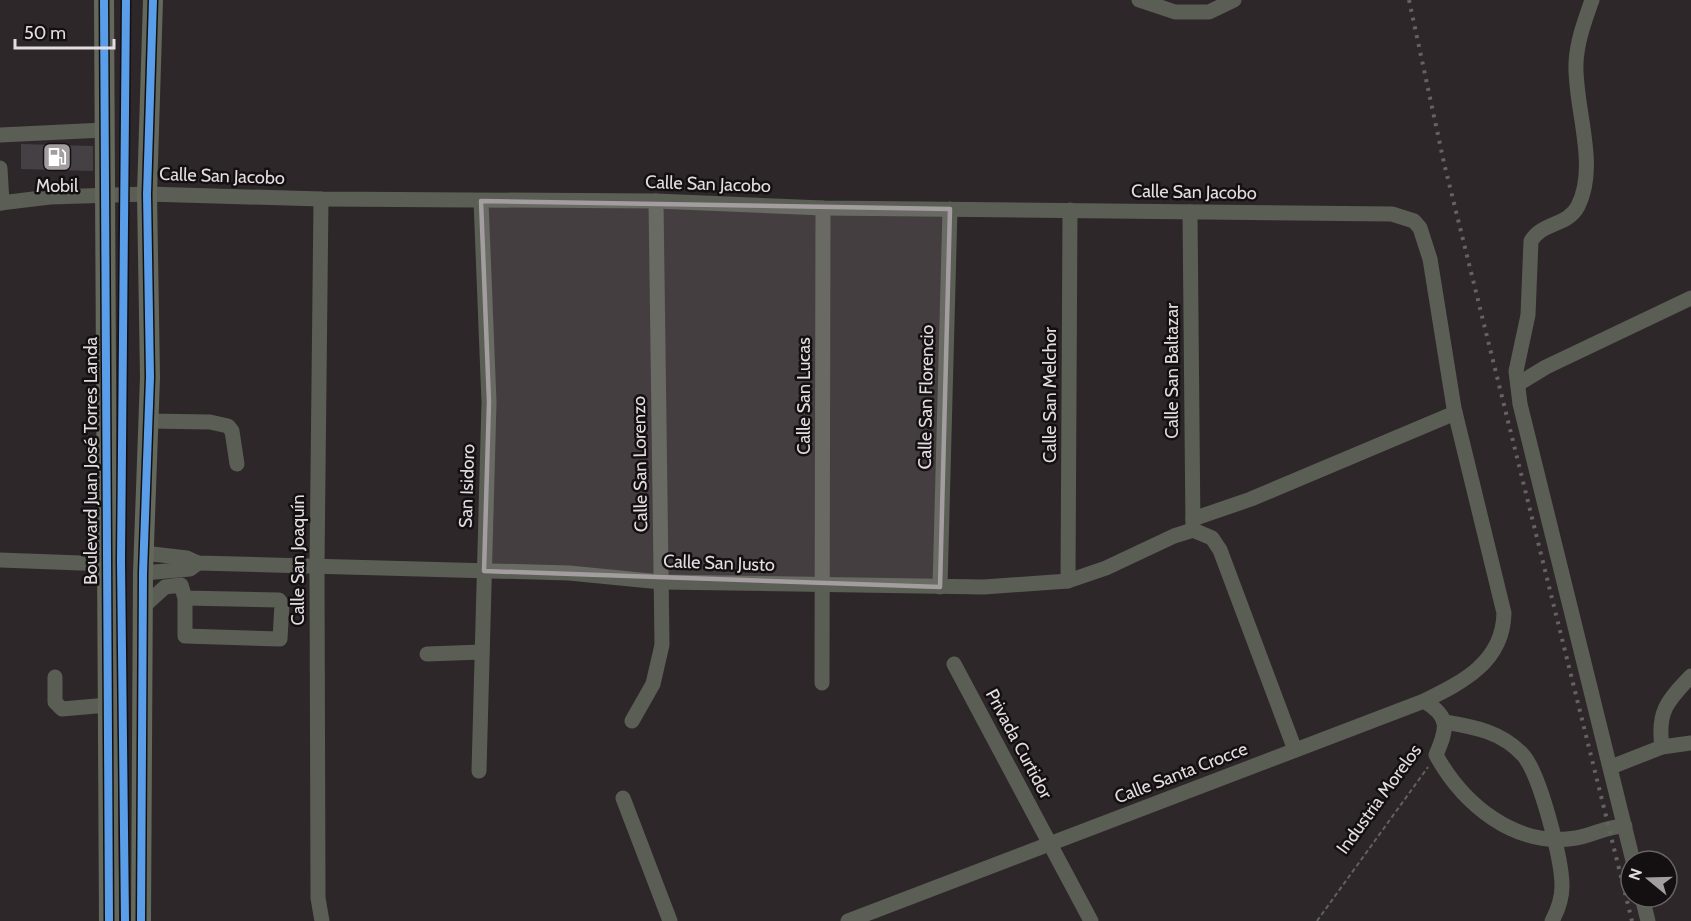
<svg xmlns="http://www.w3.org/2000/svg" width="1691" height="921" font-family="Cabin,sans-serif">
  <style>
    .building { fill: #454043 }
    .lines { fill: none; stroke-linecap: round; stroke-linejoin: round }
    .path { stroke: #61615d; stroke-width: 2; stroke-dasharray: 4.5 3; stroke-linecap: butt }
    .minor { stroke: #5b5e54; stroke-width: 15 }
    .major { stroke: #64685b; stroke-width: 20 }
    .rail { stroke: #646361; stroke-width: 4; stroke-dasharray: 3 6; stroke-linecap: butt }
    .cycleway-casing { stroke: #141012; stroke-width: 11 }
    .cycleway { stroke: #5a9eea; stroke-width: 8 }
    .marked { fill: #a39da0; fill-opacity: 0.2; stroke: #a39da0; stroke-width: 4.5; stroke-linejoin: round }
    .labels { text-anchor: middle; dominant-baseline: central; stroke-width: 5; stroke-linejoin: round; paint-order: stroke }
    .street-label { font-size: 18px; fill: #e3dce0; stroke: #141012 }
    .poi-label { font-size: 18px; fill: #e3dce0; stroke: #141012 }
  </style>
  <rect width="100%" height="100%" fill="#2d272a"/>
  <path class="building" d="M21,144L93,146V171L21,169Z"/>
  <g class="lines">
    <path class="path" d="M1317,921L1428,767"/>
    <g class="minor">
      <path d="M1139,0L1175,12H1209L1234,0"/>
      <path d="M1592,0C1585,20 1577,41 1576,63C1574,106 1599,165 1578,206C1568,226 1542,222 1531,241L1528,315L1516,371L1520,404L1633,861"/>
      <path d="M0,135L104,130"/>
      <path d="M0,168L2,203"/>
      <path d="M321,199L317,566L318,898L322,921"/>
      <path d="M0,203L50,197L147,194L321,199L656,201L823,208L1392,214L1414,221L1420,228L1430,259L1454,408L1504,613C1503,662 1463,682 1424,701L848,921"/>
      <path d="M1190,212L1193,530"/>
      <path d="M1518,384L1546,367L1691,298"/>
      <path d="M148,421L210,422L228,426L232,431L237,464"/>
      <path d="M1193,519L1251,499L1455,413"/>
      <path d="M144,553L187,558L198,563L569,573L661,582L984,587L1068,581L1106,568L1174,536L1193,530L1212,538L1220,550L1295,750"/>
      <path d="M0,560L107,564"/>
      <path d="M143,573L190,569L198,563"/>
      <path d="M1068,581L1070,210"/>
      <path d="M940,587L950,209"/>
      <path d="M143,607L165,587L181,585L185,598V636L280,639L282,604L279,600L185,598"/>
      <path d="M427,654L482,652"/>
      <path d="M954,664L1091,921"/>
      <path d="M55,677V702L62,709L108,705"/>
      <path d="M822,683L823,208"/>
      <path d="M1424,701C1451,717 1447,729 1436,755C1463,804 1515,848 1576,838C1594,835 1607,826 1625,826"/>
      <path d="M632,721L653,684L662,645L656,201"/>
      <path d="M1445,722C1475,727 1502,732 1523,755C1540,774 1562,860 1562,886C1562,899 1558,910 1552,921"/>
      <path d="M1662,747C1657,712 1667,701 1691,676"/>
      <path d="M1611,767L1662,747L1691,743"/>
      <path d="M479,771L489,402L481,201"/>
      <path d="M623,798L670,921"/>
      <path d="M1642,897L1648,921"/>
    </g>
    <g class="major">
      <path d="M104,0L109,921"/>
      <path d="M141,921L143,573L150,377L147,194L153,0"/>
    </g>
    <path class="rail" d="M1409,0L1444,163L1632,921"/>
    <g class="cycleway-casing">
      <g id="cycleway">
        <path d="M104,0L109,921"/>
        <path d="M125,921L121,561L126,0"/>
        <path d="M141,921L143,573L150,377L147,194L153,0"/>
      </g>
    </g>
    <use href="#cycleway" class="cycleway"/>
  </g>
  <path class="marked" d="M481,201L950,209L940,587L484,571L489,402Z"/>
  <defs>
    <g id="fuel-square" transform="scale(1.5)"><rect x="-9" y="-9" width="18" height="18" rx="4" fill="#a39da0" stroke="#141012"/><path d="M-5.5-6h7V0h2V4h1.3V-2.5L3-4.5l.8-.8L6-3V5H2.5V1h-1V6h-7ZM-4.2-4.7v3.2H.2V-4.7Z" fill="#fff"/></g>
  </defs>
  <g fill-rule="evenodd">
    <use href="#fuel-square" x="57" y="157"/>
  </g>
  <g class="labels">
    <g class="street-label">
      <text transform="translate(222 176) rotate(2)">Calle San Jacobo</text>
      <text transform="translate(708 184) rotate(2)">Calle San Jacobo</text>
      <text transform="translate(1194 192) rotate(1)">Calle San Jacobo</text>
      <text transform="translate(1172 371) rotate(-90)">Calle San Baltazar</text>
      <text transform="translate(1050 395) rotate(-90)">Calle San Melchor</text>
      <text transform="translate(804 396) rotate(-90)">Calle San Lucas</text>
      <text transform="translate(926 397) rotate(-89)">Calle San Florencio</text>
      <text transform="translate(91 461) rotate(-90)">Boulevard Juan José Torres Landa</text>
      <text transform="translate(640 464) rotate(-91)">Calle San Lorenzo</text>
      <text transform="translate(467 486) rotate(-88)">San Isidoro</text>
      <text transform="translate(298 560) rotate(-90)">Calle San Joaquín</text>
      <text transform="translate(719 563) rotate(2)">Calle San Justo</text>
      <text transform="translate(1019 744) rotate(62)">Privada Curtidor</text>
      <text transform="translate(1181 773) rotate(-21)">Calle Santa Crocce</text>
      <text transform="translate(1379 799) rotate(-54)">Industria Morelos</text>
    </g>
    <g class="poi-label">
      <text x="57" y="186">Mobil</text>
    </g>
  </g>
  <g transform="translate(1649 879) rotate(289)"><circle r="28" fill="#141012" stroke="#676264" stroke-width="1.5"/>
  <path d="M0-4.5L10 22L0 15L-10 22Z" fill="#a39da0"/>
  <text y="-9" font-size="16" font-weight="bold" text-anchor="middle" fill="#e3dce0">N</text>
  </g>
  <path d="M15 39v9h99v-9" fill="none" stroke="#e3dce0" stroke-width="3"/>
  <text x="24" y="39" font-size="18" fill="#e3dce0" stroke="#141012" stroke-width="4.5" paint-order="stroke">50 m</text>
</svg>
